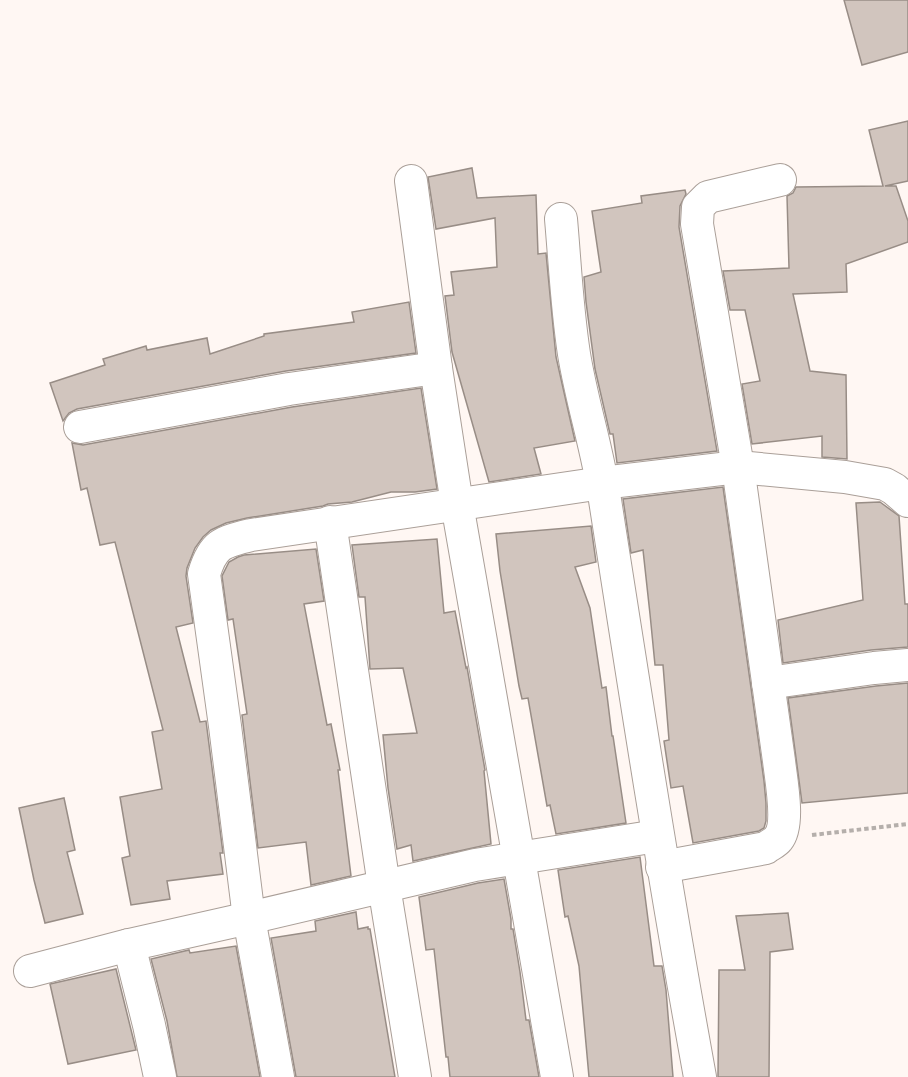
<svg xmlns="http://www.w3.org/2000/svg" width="908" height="1077" font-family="'Work Sans',sans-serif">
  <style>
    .building { fill: #d1c5be; stroke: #988d86; stroke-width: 1.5 }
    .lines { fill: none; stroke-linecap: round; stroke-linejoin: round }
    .street-casing { stroke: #aa9f98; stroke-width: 34 }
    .path { stroke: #b5afab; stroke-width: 4; stroke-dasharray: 4.5 3; stroke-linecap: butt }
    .street { stroke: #fff; stroke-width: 32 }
  </style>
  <rect width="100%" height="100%" fill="#fff7f3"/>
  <g class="building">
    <path d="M844,0H908V52L862,65Z"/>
    <path d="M908,121V181L885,186H896L908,221V242L846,264L847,292L793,294L810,371L846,375L847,459L822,457V436L752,444L742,384L760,381L745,310H730L723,271L789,268L787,196L793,193L796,187L883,186L869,130Z"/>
    <path d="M472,168L477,198L536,195L538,254L546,253L556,357L575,441L534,448L541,474L489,482L452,352L445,296L454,295L451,272L497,267L495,218L436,229L428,177Z"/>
    <path d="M685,190L686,194L680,206L679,227L717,451L617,463L613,434H610L595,369L586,302L584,277L601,272L592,211L642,203L641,196Z"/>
    <path d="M409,302L416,353L286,371L77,409L69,413L63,421L50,383L105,365L103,359L146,346L147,350L207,338L210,354L264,336V334L354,322L352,312Z"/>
    <path d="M421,388L437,489L415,492H391L352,502L328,504L323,506L247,518L226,523L211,530L203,537L195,548L187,568L186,576L193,623L176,627L200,722L206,721L223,853H220L223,874L167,881L170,899L131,905L122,858L130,856L120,797L162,789L152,732L163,730L115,542L100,545L87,488L81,490L72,443L83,445L292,407Z"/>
    <path d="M723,487L764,781L766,803V821L764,828L759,831L693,843L683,786L671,788L664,741L669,740L663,665H655L650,614L643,550L631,553L623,499Z"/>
    <path d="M880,502L899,516L905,604H908V647L871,650L783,663L778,620L863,600L856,503Z"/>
    <path d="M591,526L596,562L575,567L590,608L602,688L606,687L612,736H613L626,823L556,834L550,805L547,806L528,698L522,699L519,686L500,571L496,534Z"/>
    <path d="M437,539L444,613L455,611L466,668L467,667L485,770L484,771L491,844L413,861L411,845L397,849L388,788L383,735L417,733L403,668L370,669L365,597H359L352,545Z"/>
    <path d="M316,549L324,601L304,604L327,725L331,724L340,770H338L351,876L311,885L306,842L258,848L242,715L247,714L233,619L228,620L222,576L229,562L238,557L244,555Z"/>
    <path d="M908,683V793L802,803L788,698L876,686Z"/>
    <path d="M64,798L75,850L67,852L83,914L45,923L34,880L19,808Z"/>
    <path d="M640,857L654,966H662L666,990L673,1077H589L579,966L568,916L565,917L558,870Z"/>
    <path d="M504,879L511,919V929H513L520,972L526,1020H529L539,1077H450L448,1057H446L434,949L426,950L419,897L478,883Z"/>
    <path d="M356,912L358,929L368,927V929H370L395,1077H296L271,938L316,931L315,921Z"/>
    <path d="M788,913L793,949L770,952L769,1077H718L719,970H745L736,916Z"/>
    <path d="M236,946L260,1077H177L167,1021L151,959L189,950L190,953Z"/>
    <path d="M116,969L136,1050L68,1064L50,984Z"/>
  </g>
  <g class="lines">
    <g class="street-casing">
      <g id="street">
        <path d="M411,181L436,368L457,504L557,1077"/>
        <path d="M561,219C565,264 567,309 574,354C582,403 598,451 605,500C635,693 665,885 700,1077"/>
        <path d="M80,427L289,389L436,368"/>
        <path d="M330,522L384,886L415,1077"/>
        <path d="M768,683L874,668L908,665"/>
        <path d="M657,836L475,865L249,918L225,726L204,574C213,544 222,542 251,535L602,483L738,467L845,477L885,484L894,489L908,501"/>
        <path d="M662,867L766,848C769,845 775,843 778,839C790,825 781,779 779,761L738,467L697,224L698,207L708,197L780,180"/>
        <path d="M129,945L149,1025L160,1077"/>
        <path d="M30,971L129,945L249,918L278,1077"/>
      </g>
    </g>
    <path class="path" d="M812,835L908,824"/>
    <use href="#street" class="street"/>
  </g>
</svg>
